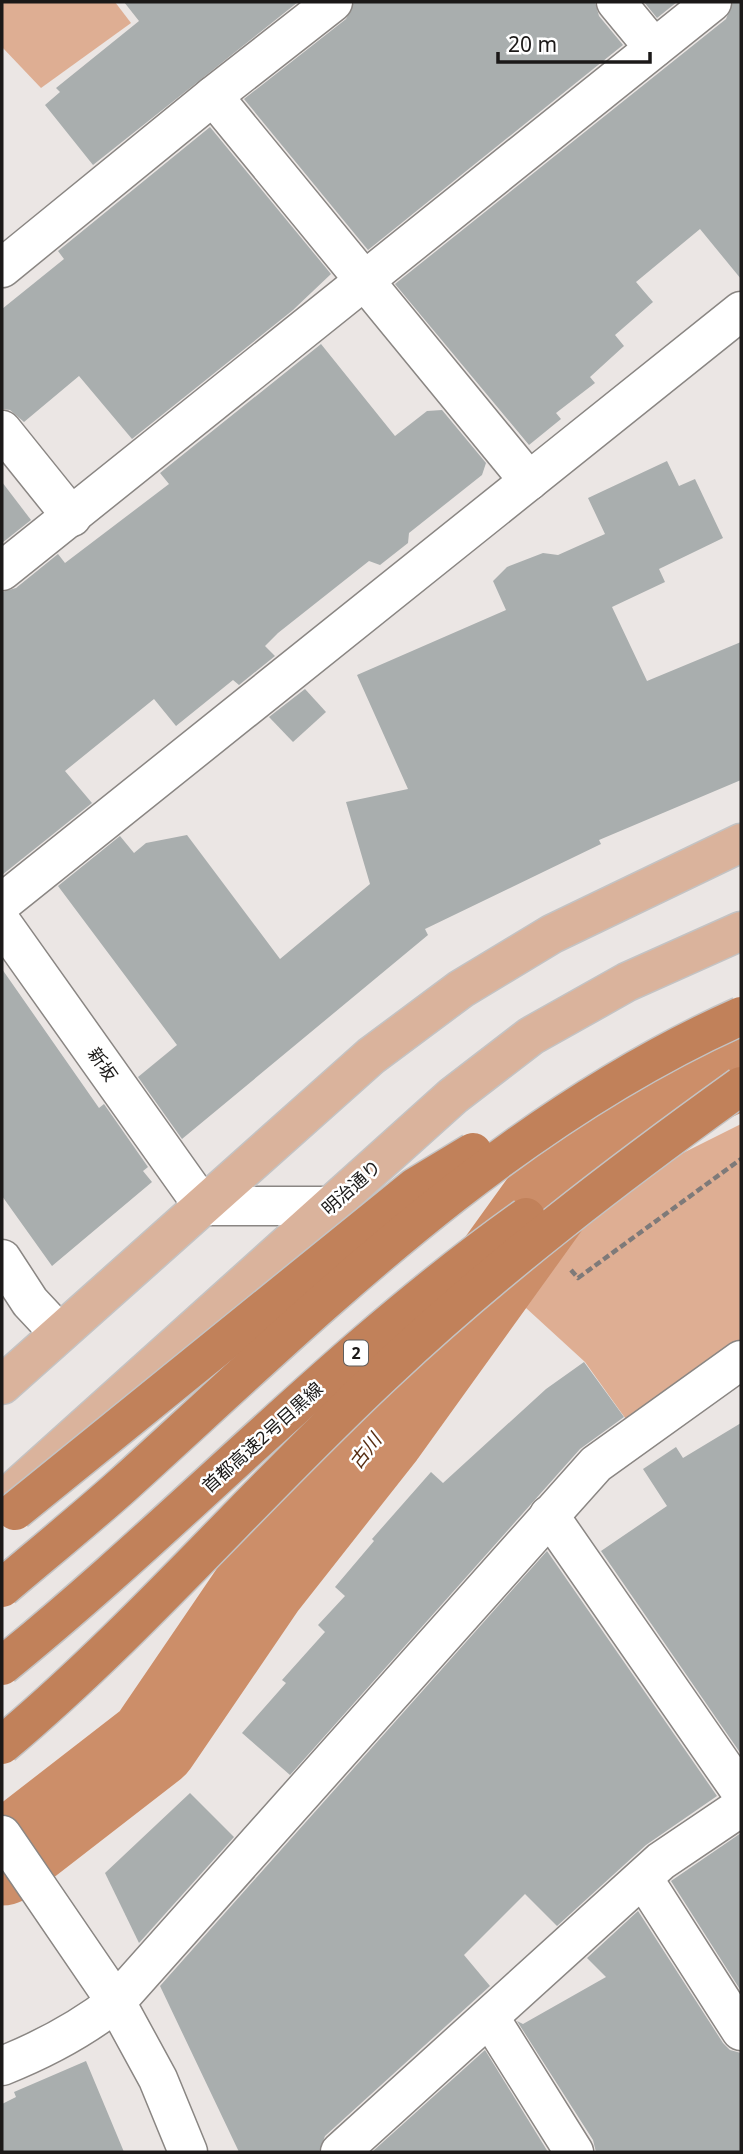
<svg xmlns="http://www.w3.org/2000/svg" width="743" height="2154" font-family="'Noto Sans','Noto Sans JP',sans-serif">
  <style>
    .green { fill: #deae93 }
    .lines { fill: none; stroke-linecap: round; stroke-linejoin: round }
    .river { stroke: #cc8e69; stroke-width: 91 }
    .building { fill: #a9aeae }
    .minor-casing { stroke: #8a8683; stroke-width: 41 }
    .major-casing { stroke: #c4c3c3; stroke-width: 41 }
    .path { stroke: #7e7a79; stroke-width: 4.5; stroke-dasharray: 7 3.5; stroke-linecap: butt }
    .minor { stroke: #fff; stroke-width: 38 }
    .major { stroke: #dab39c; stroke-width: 38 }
    .highway-bridge-casing { stroke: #c4c3c3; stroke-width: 41; stroke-linecap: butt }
    .highway-bridge { stroke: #c1815a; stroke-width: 38 }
    .labels { text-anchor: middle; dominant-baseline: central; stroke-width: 5; stroke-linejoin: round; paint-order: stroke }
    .shield { fill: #fff; stroke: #5f5e5d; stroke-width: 2 }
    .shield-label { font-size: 16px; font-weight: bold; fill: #1b1918 }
    .street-label { font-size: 18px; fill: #1b1918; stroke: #fff }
    .water-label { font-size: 19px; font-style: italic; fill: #582e12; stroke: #fff }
  </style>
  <rect width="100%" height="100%" fill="#ebe6e4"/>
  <g class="green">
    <path d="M2,2H115L131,23L41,88L2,47Z"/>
    <path d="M741,1124V1360L628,1422L585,1362L492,1277L683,1153Z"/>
  </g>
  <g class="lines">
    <path class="river" d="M2,1860L153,1743L262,1583L381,1432L578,1158L652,1103L741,1063"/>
  </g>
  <g class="building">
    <path d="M124,2H298L93,165L45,105L60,92L56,88L139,21Z"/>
    <path d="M354,2H595L599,16L623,45L368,250L244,99L346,19Z"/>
    <path d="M644,2H677L657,18Z"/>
    <path d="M733,2H741V279L700,229L636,282L653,302L615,335L624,346L590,377L595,383L556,413L561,419L529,445L395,284L726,19Z"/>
    <path d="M210,127L331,274L293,310L132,439L79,376L24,422L10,410L2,409V309L64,259L58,251Z"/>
    <path d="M321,344L395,436L427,411L442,410L486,463L482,475L409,533L408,543L380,565L369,561L278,633L265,646L275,656L239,685L233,680L176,726L154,699L65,771L92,803L2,875V592L16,588L58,554L65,563L169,484L160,473Z"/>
    <path d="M667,461L679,486L695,479L723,538L659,569L665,582L612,607L647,681L741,642V780L599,840L601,844L425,929L428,935L182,1139L138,1077L177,1045L58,886L120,836L134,853L146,843L187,835L280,959L370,884L346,802L408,789L357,675L506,610L493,581L507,567L543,553L558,555L605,534L588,498Z"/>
    <path d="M2,482L31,520L2,543Z"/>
    <path d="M305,689L326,712L293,742L269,717Z"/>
    <path d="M2,969L99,1108L104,1104L148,1167L143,1171L152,1182L52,1266L2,1196Z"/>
    <path d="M584,1362L624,1417L580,1449L290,1775L242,1733L286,1683L282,1680L325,1632L318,1625L345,1596L335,1587L374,1541L372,1539L431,1472L443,1483L546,1389Z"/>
    <path d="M741,1423V1754L601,1551L667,1506L643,1469L676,1447L683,1458Z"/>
    <path d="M547,1551L717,1796L646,1845L557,1926L525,1894L464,1955L490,1986L325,2136L319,2152H239L160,1986Z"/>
    <path d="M190,1793L234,1837L139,1943L105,1873Z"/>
    <path d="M741,1833V1991L671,1881Z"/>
    <path d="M638,1911L723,2043L730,2050L741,2053V2152H596L593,2140L517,2021L523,2024L606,1977L587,1958Z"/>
    <path d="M485,2050L548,2152H372Z"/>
    <path d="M86,2061L124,2152H2V2104L16,2097L14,2092Z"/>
  </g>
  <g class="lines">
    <g class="minor-casing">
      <g id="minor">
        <path d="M616,2L654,48"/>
        <path d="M213,96L333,2"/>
        <path d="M2,268L213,96L529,481"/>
        <path d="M2,430L72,517"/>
        <path d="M2,571L712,2"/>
        <path d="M2,903L741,311"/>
        <path d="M2,923L203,1206H330"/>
        <path d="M2,1259L30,1302L59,1333"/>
        <path d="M549,1515L741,1792"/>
        <path d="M2,1835L116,2002L158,2079L188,2152"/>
        <path d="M643,1878L741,2031"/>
        <path d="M490,2018L574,2152"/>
        <path d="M2,2066C42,2050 82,2029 116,2002L596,1464L741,1360"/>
        <path d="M340,2152L661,1861L741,1807"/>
      </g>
    </g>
    <g class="major-casing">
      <g id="major">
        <path d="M2,1385L371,1056L461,989L552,934L741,843"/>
        <path d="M18,1487L453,1096L531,1036L627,982L741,931"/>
      </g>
    </g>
    <path class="path" d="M571,1270L578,1278L741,1159"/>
    <use href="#minor" class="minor"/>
    <use href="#major" class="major"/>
    <g class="highway-bridge-casing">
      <g id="highway-bridge">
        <path d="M15,1511L415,1187L473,1152"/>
        <path d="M2,1588C42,1554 84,1520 123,1485C315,1311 501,1123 741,1016"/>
        <path d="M2,1666C181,1521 338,1350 526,1217"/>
        <path d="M2,1745C139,1630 255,1493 386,1371C498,1266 617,1175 741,1086"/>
      </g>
    </g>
    <use href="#highway-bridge" class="highway-bridge"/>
  </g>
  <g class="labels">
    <rect class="shield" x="344" y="1340.5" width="24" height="25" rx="5"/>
    <g class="shield-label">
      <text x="356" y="1353">2</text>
    </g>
    <g class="street-label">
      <text transform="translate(103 1064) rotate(55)">新坂</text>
      <text transform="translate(351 1187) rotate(-42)">明治通り</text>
      <text transform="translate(262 1437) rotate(-42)">首都高速2号目黒線</text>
    </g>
    <g class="water-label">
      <text transform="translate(365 1451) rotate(-52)">古川</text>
    </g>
  </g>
  <rect width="743" height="2154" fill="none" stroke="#1b1918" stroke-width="7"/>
  <path d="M498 52v10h152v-10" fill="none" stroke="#1b1918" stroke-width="3.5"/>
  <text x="508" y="52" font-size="21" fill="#1b1918" stroke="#ffffff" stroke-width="5" paint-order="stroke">20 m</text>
</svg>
